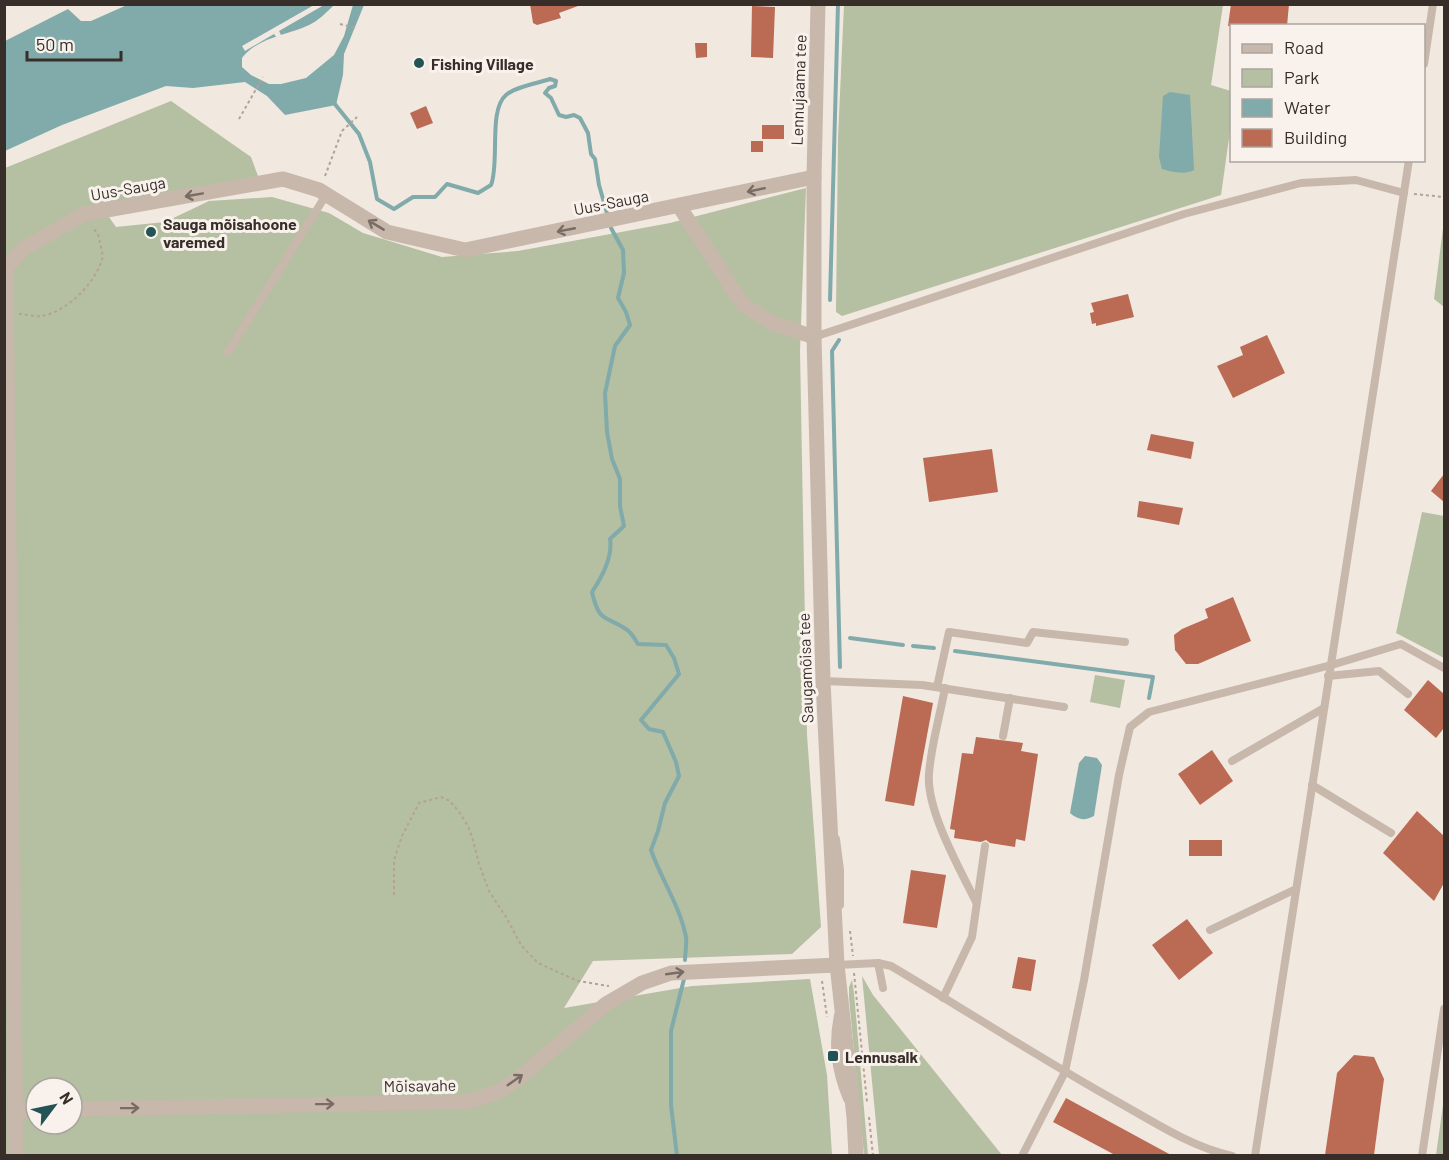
<svg xmlns="http://www.w3.org/2000/svg" width="1449" height="1160" font-family="Barlow,sans-serif">
  <style>
    .green { fill: #b5bfa1; fill-rule: evenodd }
    .water { fill: #81aaab }
    .pier { fill: #f1e8e0 }
    .lines { fill: none; stroke-linecap: round; stroke-linejoin: round }
    .stream { stroke: #81aaab; stroke-width: 4 }
    .building { fill: #bb6a54 }
    .path { stroke: #b4a297; stroke-width: 2; stroke-dasharray: 3 3; stroke-linecap: butt }
    .service { stroke: #c8b8ac; stroke-width: 8 }
    .minor { stroke: #c8b8ac; stroke-width: 15 }
    .tertiary { stroke: #c8b8ac; stroke-width: 15 }
    .oneway { stroke: #786c64 }
    .poi-dot { fill: #245355; stroke: #f9f2ec; stroke-width: 2 }
    .labels { text-anchor: middle; dominant-baseline: central; stroke-width: 6; stroke-linejoin: round; paint-order: stroke }
    .poi-label { font-size: 16px; font-weight: bold; fill: #372e2a; stroke: #f9f2ec; text-anchor: start }
    .street-label { font-size: 16px; fill: #372e2a; stroke: #f9f2ec }
  </style>
  <rect width="100%" height="100%" fill="#f1e8e0"/>
  <g class="green">
    <path d="M844,5H1223L1211,85L1231,91V124L1221,195L842,316L836,312L838,138Z"/>
    <path d="M171,101L251,157L258,176L102,207L116,227L165,222L209,201L272,197L329,213L363,233L442,257L518,251L670,223L806,188L800,351L807,735L821,927L792,954L593,961L564,1008L692,986L810,979L827,1075L832,1155L5,1156V168ZM36,1088H72V1124H36Z"/>
    <path d="M1444,220V307L1434,299Z"/>
    <path d="M1422,512L1444,516V658L1396,633Z"/>
    <path d="M1095,675L1125,680L1120,708L1090,702Z"/>
    <path d="M862,976L873,995L1002,1155H879Z"/>
    <path d="M852,980L854,993L868,1155H864L849,998V987Z"/>
    <path d="M1444,1098V1155H1436Z"/>
  </g>
  <g class="water">
    <path d="M127,5H334C327,12 318,21 309,25C286,36 258,37 242,58V67L251,75L269,84H281L306,78L334,55L344,36L353,5H364L344,54L343,75L336,105L285,115L267,96L245,82L193,88L166,86L62,125L5,151V41L68,9L81,21H91Z"/>
    <path d="M1170,92L1190,95L1194,170C1185,175 1171,172 1162,169L1159,157L1163,96Z"/>
    <path d="M1085,756L1097,758L1102,765L1094,816C1085,821 1078,820 1070,813L1079,763Z"/>
  </g>
  <path class="pier" d="M314,5H324L279,31L282,37L277,38L274,34L245,51L242,46Z"/>
  <g class="lines">
    <g class="stream">
      <path d="M334,103L359,134L370,162L377,199L394,209L413,197H435L447,184L478,193L491,185C500,162 488,110 506,95C514,87 539,83 550,79L556,81L555,86L549,88L545,93L551,98L559,115L566,117L574,115L580,118L588,133L591,154L595,159L599,185L607,213"/>
      <path d="M611,228L623,250L624,273L618,298L626,312L630,325L615,346L605,393L607,432L612,459L620,479V506L624,526L610,539C613,557 602,577 592,592C599,623 605,615 626,629C631,632 635,639 638,644L666,645L674,658L679,674L641,720L649,729L663,732L676,762L679,776L665,803L658,831L651,850C661,879 680,906 686,937C687,944 685,953 685,960"/>
      <path d="M830,300L838,4"/>
      <path d="M839,340L832,351L840,667"/>
      <path d="M850,638L903,645"/>
      <path d="M913,646L934,648"/>
      <path d="M955,651L1153,677L1149,698"/>
      <path d="M677,1156L671,1105V1031L684,979"/>
    </g>
  </g>
  <g class="building">
    <path d="M530,4H578V6L559,13L561,18L537,25L533,23Z"/>
    <path d="M1231,4H1289L1287,26H1228Z"/>
    <path d="M752,6L775,7L773,58L751,57Z"/>
    <path d="M695,43H707V57L696,58Z"/>
    <path d="M426,106L433,123L417,129L410,113Z"/>
    <rect x="762" y="125" width="22" height="14"/>
    <rect x="751" y="141" width="12" height="11"/>
    <path d="M1128,294L1134,317L1096,326V323L1092,324L1090,313L1094,312L1091,303Z"/>
    <path d="M1267,335L1285,373L1233,398L1217,366L1243,355L1240,347Z"/>
    <path d="M1151,434L1194,442L1191,459L1147,450Z"/>
    <path d="M992,449L998,492L929,502L923,458Z"/>
    <path d="M1444,474V502L1431,491Z"/>
    <path d="M1139,501L1183,508L1179,525L1137,517Z"/>
    <path d="M1233,597L1251,641L1198,664H1186L1175,650L1174,635L1182,629L1208,618L1205,609Z"/>
    <path d="M1428,680L1444,694V728L1436,738L1404,710Z"/>
    <path d="M903,696L933,703L914,806L885,801Z"/>
    <path d="M976,737L1023,743L1021,751L1038,754L1025,841L1016,839L1015,847L990,843L986,840L981,842L954,838L955,830L950,829L962,753L973,754Z"/>
    <path d="M1212,750L1233,781L1200,805L1178,774Z"/>
    <path d="M1417,811L1444,836V883L1434,901L1383,853Z"/>
    <rect x="1189" y="840" width="33" height="16"/>
    <path d="M911,870L946,875L937,928L903,923Z"/>
    <path d="M1187,919L1213,953L1179,980L1152,945Z"/>
    <path d="M1018,957L1036,960L1031,991L1012,988Z"/>
    <path d="M1354,1055L1374,1057L1384,1079L1374,1155H1325L1337,1073Z"/>
    <path d="M1066,1098L1171,1155H1115L1053,1122Z"/>
  </g>
  <g class="lines">
    <g class="path">
      <path d="M340,24L356,28"/>
      <path d="M239,119L263,77"/>
      <path d="M325,176L342,131L357,117"/>
      <path d="M1414,194L1444,197"/>
      <path d="M19,314C26,314 35,317 42,316C69,311 97,281 103,256L98,234L92,227"/>
      <path d="M394,895V860L402,836L419,803L441,797L450,801L459,812L468,826L473,840L479,864L489,891L506,917L521,945L538,963L578,981L609,986"/>
      <path d="M850,931L853,956"/>
      <path d="M854,973L867,1102"/>
      <path d="M822,981L827,1017"/>
      <path d="M869,1117L873,1156"/>
    </g>
    <g class="service">
      <path d="M1424,64L1433,4"/>
      <path d="M814,337L1184,214L1301,183L1356,180L1404,193"/>
      <path d="M228,352L326,195"/>
      <path d="M1328,676L1379,671L1408,694"/>
      <path d="M823,681L922,685L1064,707"/>
      <path d="M937,687L949,632L1027,643L1033,632L1125,642"/>
      <path d="M945,688C940,716 931,745 929,774C926,810 960,869 976,902"/>
      <path d="M1003,736L1010,698"/>
      <path d="M1232,761L1324,708"/>
      <path d="M1312,785L1391,833"/>
      <path d="M836,839L840,870V905"/>
      <path d="M1210,930L1296,889"/>
      <path d="M878,963L883,988"/>
      <path d="M837,965L878,963L891,966C967,1011 1041,1059 1118,1102C1154,1122 1191,1147 1232,1156"/>
      <path d="M943,998L972,937L985,846"/>
      <path d="M838,1015C832,1045 835,1070 847,1099"/>
      <path d="M1022,1156L1065,1072L1084,980L1119,775L1130,727L1149,712L1335,664L1401,644L1444,668"/>
      <path d="M1255,1156L1409,160"/>
      <path d="M1422,1156L1444,1009"/>
    </g>
    <g class="minor">
      <path d="M679,206L743,305L772,323L814,337"/>
      <path d="M72,1109L466,1102L496,1093L519,1078L606,1004L642,983L671,973L837,965"/>
      <path d="M16,1111L36,1110"/>
      <path d="M16,1156L6,268L23,249L84,214L283,179L319,190L387,232L465,250L814,177"/>
    </g>
    <path class="tertiary" d="M818,4L814,177V337L823,681L837,965L854,1117L856,1156"/>
  </g>
  <defs><path id="oneway-shaft" d="M-6 0H5M1.5-3L5.5 0L1.5 3" fill="none" stroke-width="1.6" stroke-linecap="round" stroke-linejoin="round" transform="scale(1.5)"/></defs>
  <g class="oneway">
    <use href="#oneway-shaft" transform="translate(756 190) rotate(168)"/>
    <use href="#oneway-shaft" transform="translate(194 195) rotate(170)"/>
    <use href="#oneway-shaft" transform="translate(376 225) rotate(-149)"/>
    <use href="#oneway-shaft" transform="translate(566 230) rotate(169)"/>
    <use href="#oneway-shaft" transform="translate(675 973) rotate(-8)"/>
    <use href="#oneway-shaft" transform="translate(515 1080) rotate(-35)"/>
    <use href="#oneway-shaft" transform="translate(325 1104) rotate(-1)"/>
    <use href="#oneway-shaft" transform="translate(130 1108) rotate(-1)"/>
  </g>
  <g class="poi-dot">
    <circle cx="419" cy="63" r="6"/>
    <circle cx="151" cy="232" r="6"/>
    <rect x="827" y="1050" width="12" height="12" rx="3"/>
  </g>
  <g class="labels">
    <g class="poi-label">
      <text x="431" y="63">Fishing Village</text>
      <text x="163" y="223">Sauga mõisahoone<tspan x="163" dy="18">varemed</tspan></text>
      <text x="845" y="1056">Lennusalk</text>
    </g>
    <g class="street-label">
      <text transform="translate(798 90) rotate(-88)">Lennujaama tee</text>
      <text transform="translate(128 188) rotate(-10)">Uus-Sauga</text>
      <text transform="translate(611 202) rotate(-11)">Uus-Sauga</text>
      <text transform="translate(805 668) rotate(-92)">Saugamõisa tee</text>
      <text transform="translate(420 1085) rotate(-1)">Mõisavahe</text>
    </g>
  </g>
  <rect width="1449" height="1160" fill="none" stroke="#372e2a" stroke-width="12"/>
  <rect x="1230" y="24" width="195" height="138" fill="#f9f2ec" stroke="#aba49e" stroke-width="1.5"/>
  <rect x="1242" y="44" width="30" height="9" fill="#c8b8ac" stroke="#aba49e" stroke-width="1.5"/>
  <text x="1284" y="54" font-size="18" fill="#372e2a">Road</text>
  <rect x="1242" y="69" width="30" height="18" fill="#b5bfa1" stroke="#aba49e" stroke-width="1.5"/>
  <text x="1284" y="84" font-size="18" fill="#372e2a">Park</text>
  <rect x="1242" y="99" width="30" height="18" fill="#81aaab" stroke="#aba49e" stroke-width="1.5"/>
  <text x="1284" y="114" font-size="18" fill="#372e2a">Water</text>
  <rect x="1242" y="129" width="30" height="18" fill="#bb6a54" stroke="#aba49e" stroke-width="1.5"/>
  <text x="1284" y="144" font-size="18" fill="#372e2a">Building</text>
  <g transform="translate(54 1106) rotate(58)"><circle r="28" fill="#f9f2ec" stroke="#aba49e" stroke-width="1.5"/>
  <path d="M0-4.5L10 22L0 15L-10 22Z" fill="#245355"/>
  <text y="-9" font-size="16" font-weight="bold" text-anchor="middle" fill="#372e2a">N</text>
  </g>
  <path d="M27 51v9h94v-9" fill="none" stroke="#372e2a" stroke-width="3"/>
  <text x="36" y="51" font-size="18" fill="#372e2a" stroke="#f9f2ec" stroke-width="4.5" paint-order="stroke">50 m</text>
</svg>
